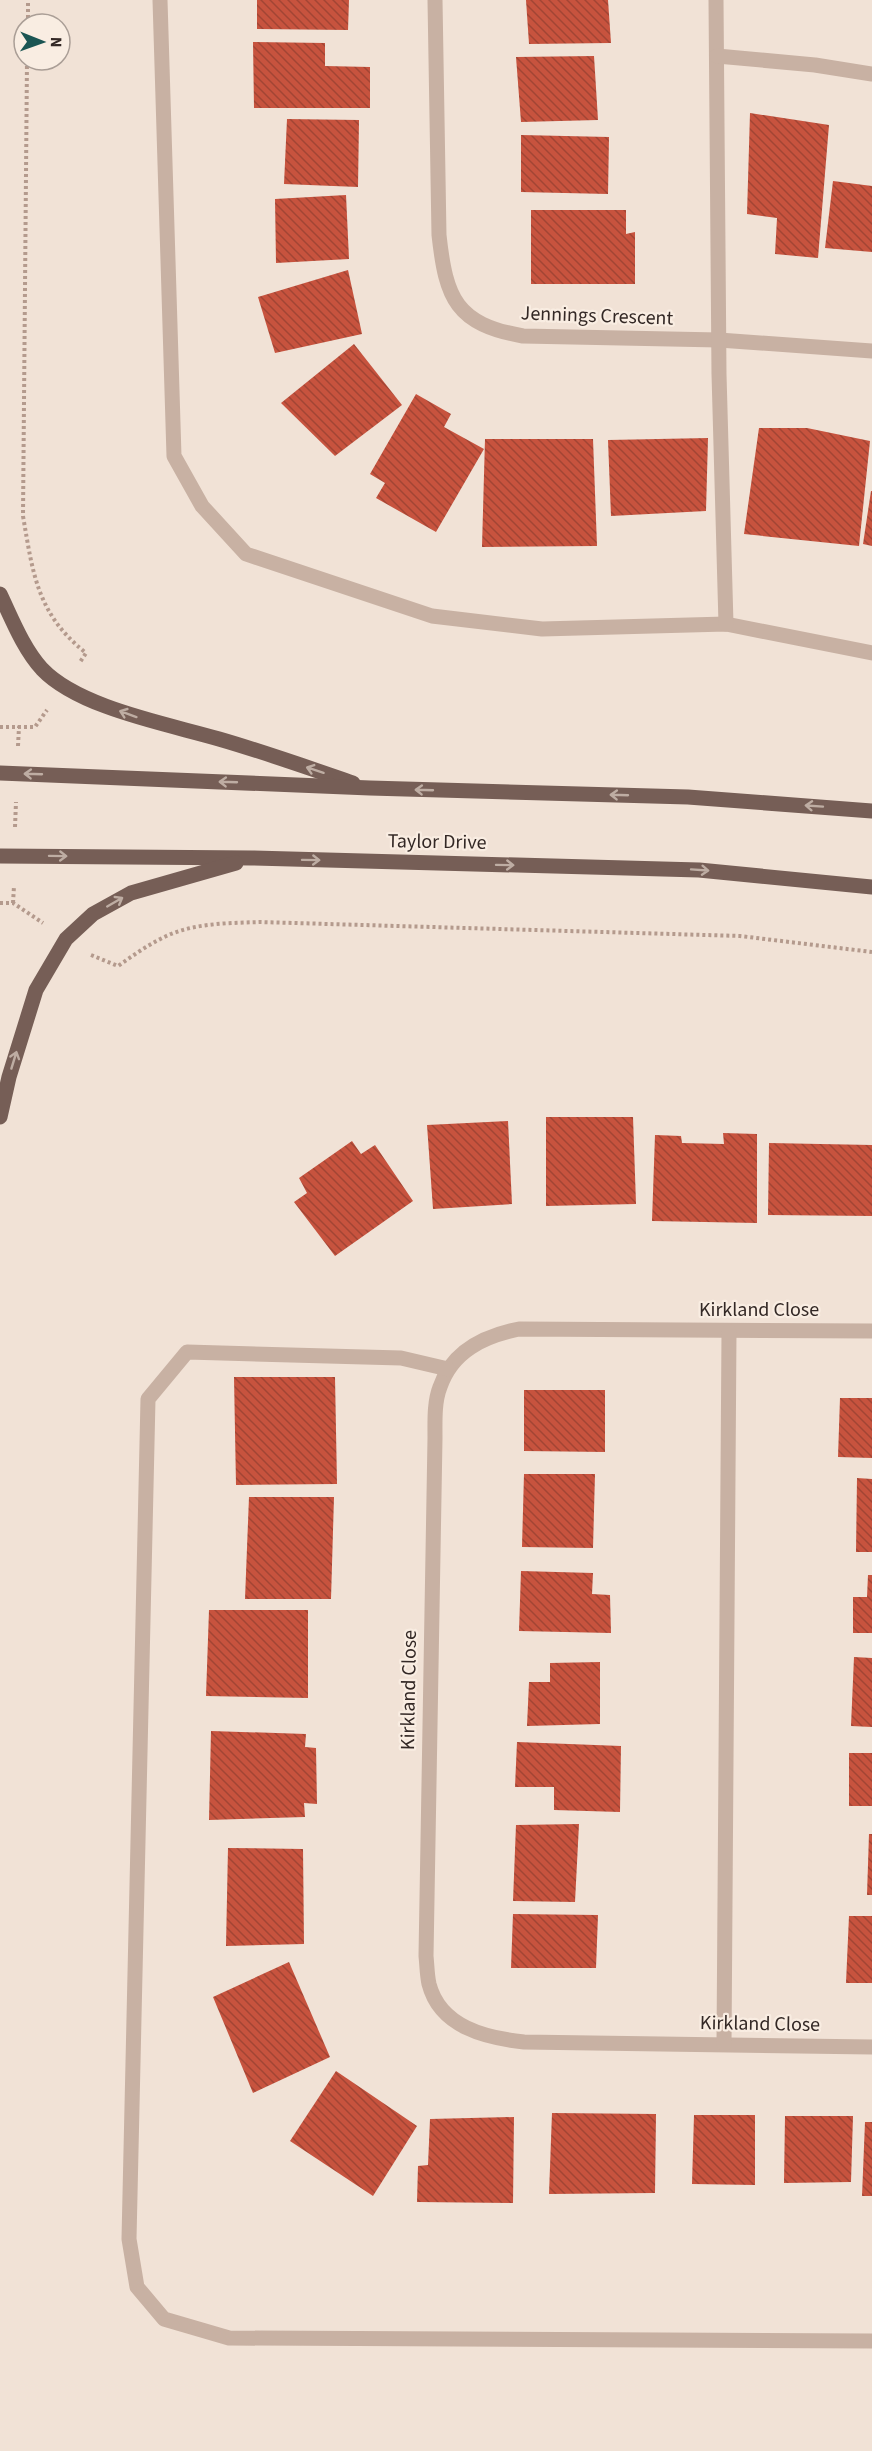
<svg xmlns="http://www.w3.org/2000/svg" width="872" height="2451" font-family="'Source Sans 3',sans-serif">
  <style>
    .building { fill: url(#building-back-hatch) }
    .lines { fill: none; stroke-linecap: round; stroke-linejoin: round }
    .path { stroke: #b49a8d; stroke-width: 4; stroke-dasharray: 3 3; stroke-linecap: butt }
    .minor { stroke: #c8b1a3; stroke-width: 15 }
    .major { stroke: #765e56; stroke-width: 15 }
    .oneway { stroke: #beada3 }
    .labels { text-anchor: middle; dominant-baseline: central; stroke-width: 4.5; stroke-linejoin: round; paint-order: stroke }
    .street-label { font-size: 20px; fill: #332825; stroke: #f9ede2 }
  </style>
  <defs>
    <pattern id="building-back-hatch" width="6" height="6" patternUnits="userSpaceOnUse" patternTransform="scale(1.5)"><rect width="6" height="6" fill="#c7533e"/><path d="M-1 5l2 2M0 0l6 6M5-1l2 2" fill="none" stroke="#a24534"/></pattern>
  </defs>
  <rect width="100%" height="100%" fill="#f1e2d6"/>
  <g class="building">
    <path d="M257,0H349L348,30L257,29Z"/>
    <path d="M526,0H608L611,43L529,44Z"/>
    <path d="M253,42L325,43V66L370,67V108H254Z"/>
    <path d="M594,56L598,120L521,122L516,57Z"/>
    <path d="M750,113L829,125L818,258L775,254L777,218L747,214Z"/>
    <path d="M287,119L359,120L358,187L284,184Z"/>
    <path d="M521,135L609,137L608,194L521,192Z"/>
    <path d="M833,181L872,186V252L825,248Z"/>
    <path d="M346,195L349,259L276,263L275,199Z"/>
    <path d="M531,210H626V234L635,232V284H531Z"/>
    <path d="M348,270L362,334L275,353L258,297Z"/>
    <path d="M354,344L402,405L335,456L281,403Z"/>
    <path d="M416,394L451,414L444,427L484,449L436,532L376,498L385,483L370,474Z"/>
    <path d="M759,428H807L870,441L859,546L744,534Z"/>
    <path d="M708,438L706,511L611,516L608,440Z"/>
    <path d="M485,439H593L597,546L482,547Z"/>
    <path d="M871,491H872V546L863,544Z"/>
    <path d="M546,1117H633L636,1204L546,1206Z"/>
    <path d="M508,1121L512,1204L433,1209L427,1125Z"/>
    <path d="M723,1133L757,1134V1223L652,1221L655,1135L681,1136L682,1143L724,1144Z"/>
    <path d="M352,1141L361,1154L375,1145L413,1201L335,1256L294,1202L307,1193L299,1178Z"/>
    <path d="M769,1143L872,1145V1216L768,1215Z"/>
    <path d="M234,1377H335L337,1484L236,1485Z"/>
    <path d="M524,1390H605V1452L524,1451Z"/>
    <path d="M840,1398H872V1458L838,1457Z"/>
    <path d="M524,1474H595L593,1548L522,1547Z"/>
    <path d="M857,1478L872,1479V1552H856Z"/>
    <path d="M249,1497H334L331,1599H245Z"/>
    <path d="M521,1571L593,1573L592,1594L610,1595L611,1633L519,1631Z"/>
    <path d="M868,1575H872V1633H853V1597H867Z"/>
    <path d="M209,1610H308V1698L206,1696Z"/>
    <path d="M854,1657L872,1658V1727L851,1726Z"/>
    <path d="M600,1662V1724L527,1726L529,1682H550V1663Z"/>
    <path d="M211,1731L306,1734L305,1747L316,1748L317,1804L304,1803L305,1817L209,1820Z"/>
    <path d="M517,1742L621,1746L620,1812L554,1810V1787H515Z"/>
    <rect x="849" y="1753" width="23" height="53"/>
    <path d="M579,1824L575,1902L513,1901L516,1825Z"/>
    <path d="M869,1834H872V1895H867Z"/>
    <path d="M228,1848L303,1849L304,1944L226,1946Z"/>
    <path d="M513,1914L598,1915L596,1968H511Z"/>
    <path d="M849,1916H872V1983H846Z"/>
    <path d="M289,1962L330,2057L253,2093L213,1997Z"/>
    <path d="M336,2071L417,2126L373,2196L290,2141Z"/>
    <path d="M552,2113L656,2114L655,2193L549,2194Z"/>
    <path d="M694,2115H755V2185L692,2184Z"/>
    <path d="M785,2116H853L851,2182L784,2183Z"/>
    <path d="M514,2117L513,2203L417,2202L418,2166L428,2165L430,2119Z"/>
    <path d="M865,2122H872V2196H862Z"/>
  </g>
  <g class="lines">
    <g class="path">
      <path d="M28,24V0"/>
      <path d="M27,60L23,516C33,574 37,614 86,653L80,662"/>
      <path d="M0,727H19"/>
      <path d="M18,746L19,727H35L47,710"/>
      <path d="M15,827L16,802"/>
      <path d="M0,903H13L43,923"/>
      <path d="M13,903L14,886"/>
      <path d="M91,955L118,966C135,954 152,942 171,934C198,923 231,923 260,922L740,936L872,952"/>
    </g>
    <g class="minor">
      <path d="M160,0L174,456L202,506L246,554L432,616L542,629L726,624L872,653"/>
      <path d="M435,0L439,235C446,299 456,324 523,336L719,340L872,351"/>
      <path d="M716,0L719,374L726,624"/>
      <path d="M717,56L815,65L872,74"/>
      <path d="M872,1331L519,1329C484,1336 452,1351 440,1387C434,1402 435,1422 435,1438L426,1956C427,1965 427,1975 429,1984C440,2027 486,2038 524,2042L872,2047"/>
      <path d="M448,1369L401,1358L187,1352L148,1399L129,2239L137,2287L164,2319L229,2338L872,2341"/>
      <path d="M724,2044L729,1332"/>
    </g>
    <g class="major">
      <path d="M0,594C12,619 23,648 42,669C79,708 168,724 219,739C264,752 309,768 353,783"/>
      <path d="M0,773L370,788L688,797L872,811"/>
      <path d="M0,856L252,858L699,870L872,887"/>
      <path d="M0,1117L9,1077L36,990L66,939L93,914L131,893L236,863"/>
    </g>
  </g>
  <defs><path id="oneway-shaft" d="M-6 0H5M1.5-3L5.5 0L1.5 3" fill="none" stroke-width="1.6" stroke-linecap="round" stroke-linejoin="round" transform="scale(1.5)"/></defs>
  <g class="oneway">
    <use href="#oneway-shaft" transform="translate(128 714) rotate(-160)"/>
    <use href="#oneway-shaft" transform="translate(315 770) rotate(-162)"/>
    <use href="#oneway-shaft" transform="translate(33 774) rotate(-178)"/>
    <use href="#oneway-shaft" transform="translate(228 782) rotate(-178)"/>
    <use href="#oneway-shaft" transform="translate(424 790) rotate(-178)"/>
    <use href="#oneway-shaft" transform="translate(619 795) rotate(-178)"/>
    <use href="#oneway-shaft" transform="translate(814 806) rotate(-176)"/>
    <use href="#oneway-shaft" transform="translate(58 856) rotate(1)"/>
    <use href="#oneway-shaft" transform="translate(311 860) rotate(1)"/>
    <use href="#oneway-shaft" transform="translate(505 865) rotate(1)"/>
    <use href="#oneway-shaft" transform="translate(700 870) rotate(4)"/>
    <use href="#oneway-shaft" transform="translate(115 902) rotate(-30)"/>
    <use href="#oneway-shaft" transform="translate(14 1060) rotate(-73)"/>
  </g>
  <g class="labels">
    <g class="street-label">
      <text transform="translate(597 316) rotate(2)">Jennings Crescent</text>
      <text transform="translate(437 842) rotate(1)">Taylor Drive</text>
      <text x="759" y="1310">Kirkland Close</text>
      <text transform="translate(409 1690) rotate(-89)">Kirkland Close</text>
      <text transform="translate(760 2024) rotate(1)">Kirkland Close</text>
    </g>
  </g>
  <g transform="translate(42 42) rotate(91)"><circle r="28" fill="#f9ede2" stroke="#aa9e96" stroke-width="1.5"/>
  <path d="M0-4.5L10 22L0 15L-10 22Z" fill="#1b5553"/>
  <text y="-9" font-size="16" font-weight="bold" text-anchor="middle" fill="#332825">N</text>
  </g>
</svg>
